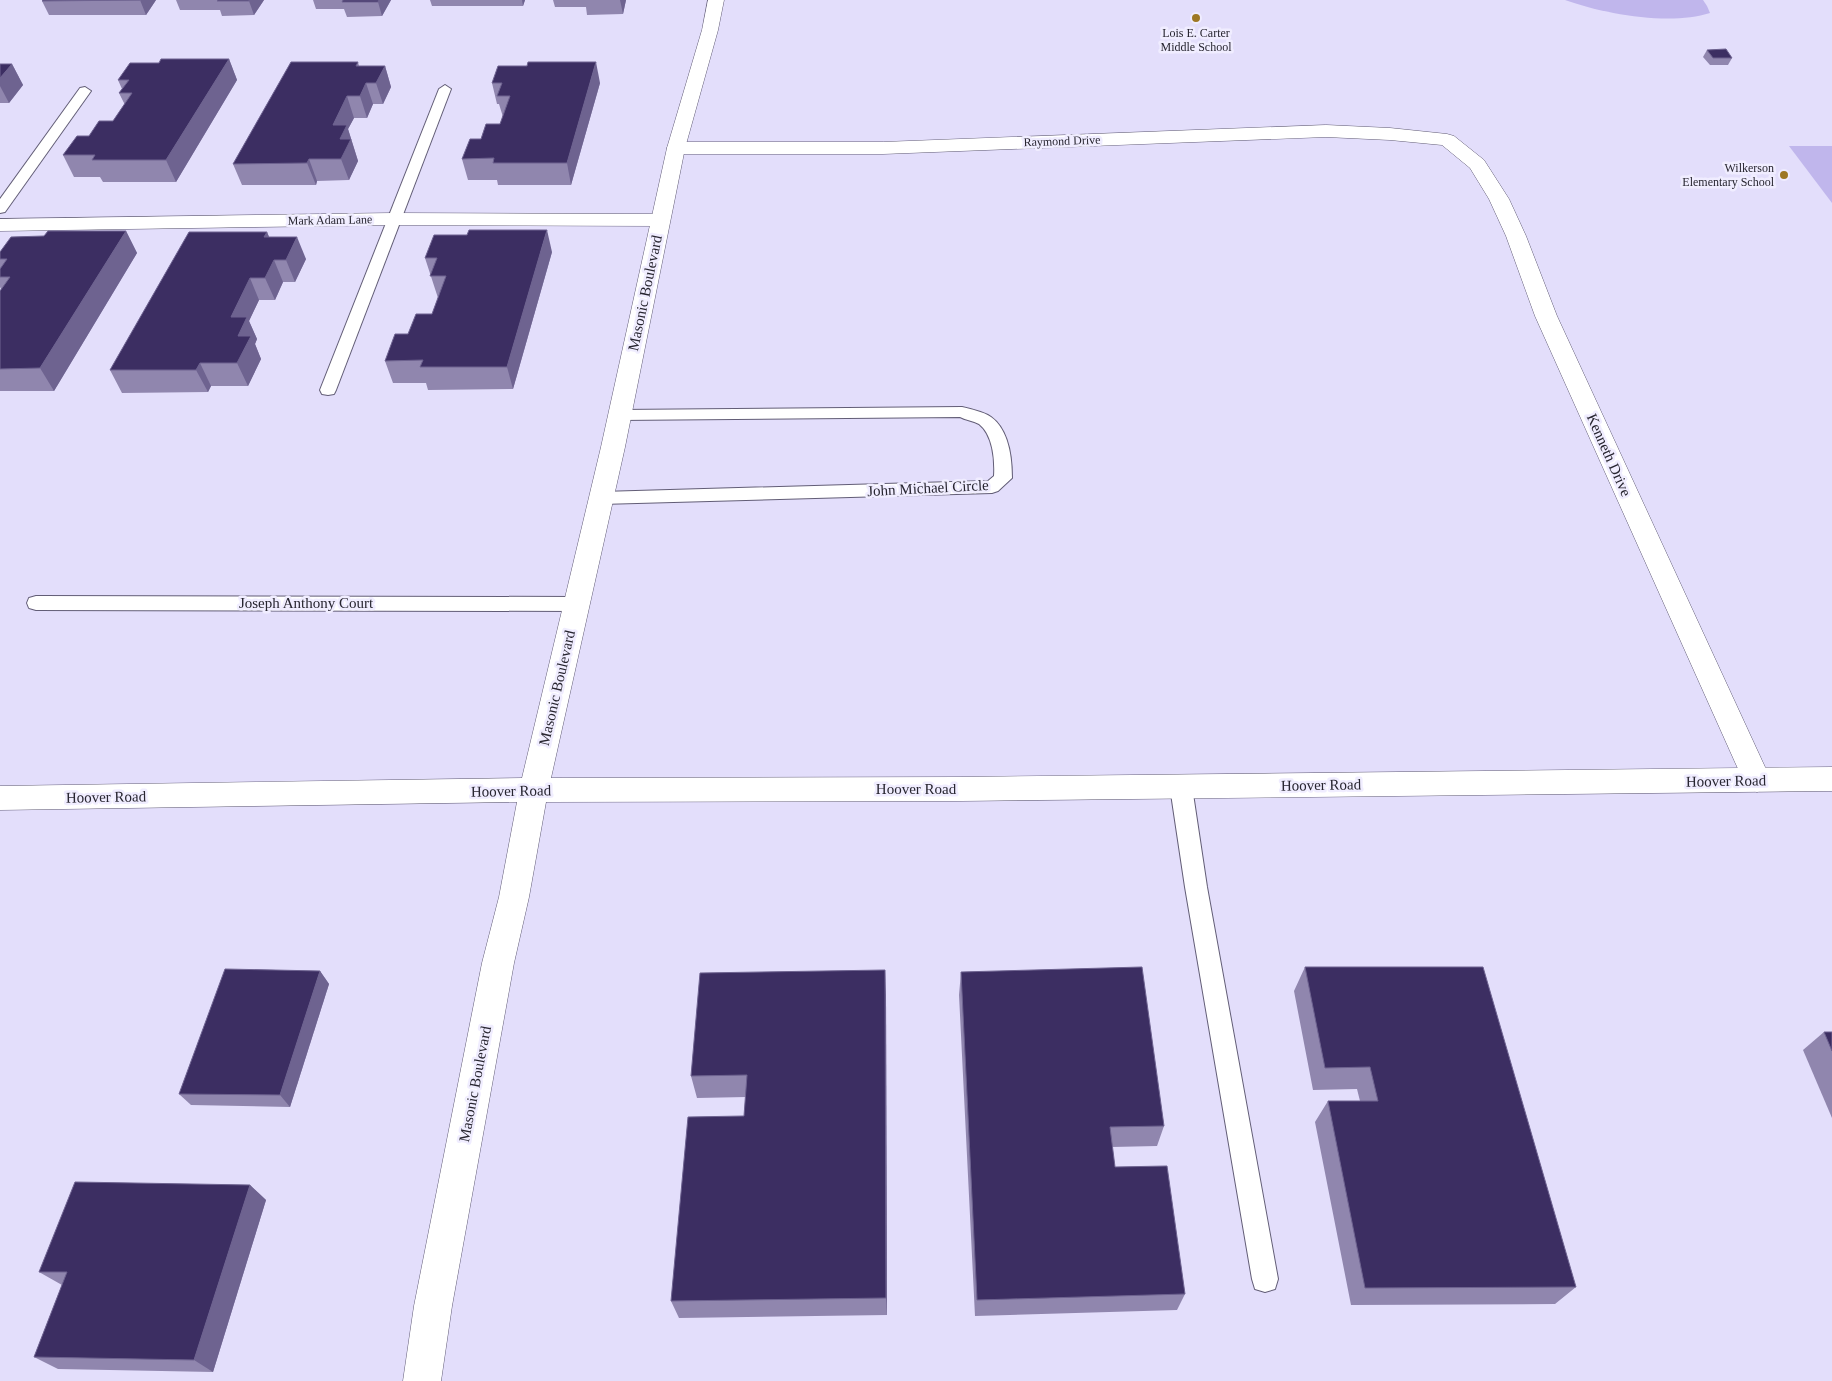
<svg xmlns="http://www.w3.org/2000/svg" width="1832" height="1381" font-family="Georgia,serif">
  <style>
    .green { fill: #c0b6ec }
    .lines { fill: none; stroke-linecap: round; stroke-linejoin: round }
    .lane-casing { stroke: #625d76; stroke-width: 2 }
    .street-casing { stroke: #625d76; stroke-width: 1 }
    .secondary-casing { stroke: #625d76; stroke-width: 1 }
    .lane { fill: #fff; fill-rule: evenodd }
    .street { fill: #fff; fill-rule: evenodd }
    .secondary { fill: #fff; fill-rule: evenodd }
    .wall { fill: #9086ae }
    .shaded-wall { fill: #6e6390 }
    .building { fill: #3c2e62; stroke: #6e6390 }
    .poi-dot { fill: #9e7824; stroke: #f0edff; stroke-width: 2 }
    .labels { text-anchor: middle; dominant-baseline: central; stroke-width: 5; stroke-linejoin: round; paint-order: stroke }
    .far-poi-label { font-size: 12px; fill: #272530; stroke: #f0edff }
    .far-street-label { font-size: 12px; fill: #272530; stroke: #f0edff }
    .street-label { font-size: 15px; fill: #272530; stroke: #f0edff }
  </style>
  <rect width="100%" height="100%" fill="#e3defb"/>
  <g class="green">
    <path d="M1565,0H1703L1707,6L1710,13C1670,26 1604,14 1565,0Z"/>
    <path d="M1789,146H1832V203Z"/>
  </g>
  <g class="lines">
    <g class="lane-casing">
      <g id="lane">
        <path d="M445,85L451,89L336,390L334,394L328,395L322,394L320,390L439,89Z"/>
        <path d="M85,87L91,91L5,212L0,213V199L80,88Z"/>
        <path d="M962,407C971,409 984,412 991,417C1009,430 1012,458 1012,478L998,491L992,493L601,504L595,502L592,498L595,494L601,492L988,481L994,476C995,460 993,435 979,424C973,421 966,420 960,417L619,420L613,419L611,415L613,411L619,410Z"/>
        <path d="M36,596L577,597L584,599L586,604L584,609L577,611L36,610L29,608L27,603L29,598Z"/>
        <path d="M1181,778L1188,781L1192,787L1207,887L1278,1279L1275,1289L1265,1292L1255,1289L1252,1279L1185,887L1170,787L1174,781Z"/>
      </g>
    </g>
    <g class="street-casing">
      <g id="street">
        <path d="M1326,125L1390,128L1447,134L1454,136L1484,160L1509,199L1526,236L1557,316L1771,780L1767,788L1757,792L1747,788L1743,780L1535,316L1506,236L1489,199L1470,168L1442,145L1390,140L1326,137L883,154H676L669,152L667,148L669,144L676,142H883Z"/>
        <path d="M393,213L660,214L667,216L670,220L667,224L660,226L393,225L0,231V219Z"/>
      </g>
    </g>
    <g class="secondary-casing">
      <path id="secondary" d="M708,0H724L718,30L685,148L625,447L551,778L961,777L1832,767V791L961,801L546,802L529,897L514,963L452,1306L441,1381H403L414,1306L482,963L499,897L517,802L0,810V786L522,778L601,447L667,148L702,30Z"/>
    </g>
    <use href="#lane" class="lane"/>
    <use href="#street" class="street"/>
    <use href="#secondary" class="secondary"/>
  </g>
  <g class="wall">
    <path d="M156,0L146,15H49L42,1Z"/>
    <path d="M176,0H264L254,15L222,16L220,10H180Z"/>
    <path d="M313,0H391L382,16L347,17L344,9H316Z"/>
    <path d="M430,0H525L523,6H432Z"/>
    <path d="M553,0H626L623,14L587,15L586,7H555Z"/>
    <path d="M1707,50L1732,58L1728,65H1710L1703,57Z"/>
    <path d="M229,59L237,80L176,182H103L100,177H74L63,155L89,136L113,121L125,105L119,93L122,89L118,80L159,63Z"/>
    <path d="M358,62L359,66H385L391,87L383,104H373L367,118H354L348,129L358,161L349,180L317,181L316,185H242L233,164Z"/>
    <path d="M0,64H12L23,85L9,103H0Z"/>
    <path d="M492,83H600L571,185H498L497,180H468L462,159L481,139L500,124L503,117L499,104H497Z"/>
    <path d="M126,231L137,253L54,391H0V291L1,289L0,287V252L44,236Z"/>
    <path d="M267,232L269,237L306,259L295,282H283L275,300H259L249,321L257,339L255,344L261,359L248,386H211L208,392L122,393L110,370Z"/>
    <path d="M552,252L513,389L428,390L426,383H393L385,361L408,334L432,314L438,298L425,258Z"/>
    <path d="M1305,967L1576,1287L1555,1304L1351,1305L1315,1122L1328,1101H1360L1357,1089L1313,1090L1294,991Z"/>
    <path d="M320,971L329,984L290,1107L191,1105L179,1094Z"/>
    <path d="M961,972L1164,1126L1157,1146L1112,1147L1115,1167L1185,1294L1177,1310L975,1316L959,995Z"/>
    <path d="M886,994L887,1315L679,1318L671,1301L744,1116L746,1097L697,1098L691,1076Z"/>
    <path d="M1824,1032H1832V1118L1803,1050Z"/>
    <path d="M250,1185L266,1200L213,1372L58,1369L34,1357L62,1285L39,1272Z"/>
  </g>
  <g class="shaded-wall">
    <path d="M140,0H156L146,15Z"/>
    <path d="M249,0H264L254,15L249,1Z"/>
    <path d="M379,0H391L382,16L378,2Z"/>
    <path d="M522,0H525L523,6Z"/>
    <path d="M620,0H626L623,14Z"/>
    <path d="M229,59L237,80L176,182L166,160Z"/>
    <path d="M596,62L600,83L571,185L567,163Z"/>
    <path d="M12,64L23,85L9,103L0,86V78Z"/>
    <path d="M385,66L391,87L383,104L376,83Z"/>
    <path d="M366,83L373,104L367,118L360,96Z"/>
    <path d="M347,96L354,118L348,129L358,161L349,180L341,159L333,125Z"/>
    <path d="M309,159L317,181L316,185L307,163Z"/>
    <path d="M547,230L552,252L513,389L507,367Z"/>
    <path d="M126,231L137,253L54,391L40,368Z"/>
    <path d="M267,232L276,254L264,237Z"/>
    <path d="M297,237L306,259L295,282L286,260Z"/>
    <path d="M274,260L283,282L275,300L265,278Z"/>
    <path d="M250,278L259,300L249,321L257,339L255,344L261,359L248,386L237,363L238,336L231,317Z"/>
    <path d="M200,363L211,386L208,392L196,370Z"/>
    <path d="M885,970L886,994L887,1315L886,1298Z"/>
    <path d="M320,971L329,984L290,1107L280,1095Z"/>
    <path d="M250,1185L266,1200L213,1372L194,1360Z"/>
  </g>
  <g class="building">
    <path d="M43,0H140L42,1Z"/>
    <path d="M218,0H249V1H217Z"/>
    <path d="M343,0H379L378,2H342Z"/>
    <path d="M1726,49L1732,58H1713L1707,50Z"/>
    <path d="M161,59H229L166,160H92L95,155H63L77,136H89L99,121H113L132,93H119L129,80H118L130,63H159Z"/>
    <path d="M291,62H358L356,66H385L376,83H366L360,96H347L333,125H347L340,139H351L341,159H309L307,163L233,164Z"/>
    <path d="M528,62H596L567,163H493L494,158L462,159L470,139H481L486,124H500L510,96H497L502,83H492L498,66H527Z"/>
    <path d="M0,64H12L0,78Z"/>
    <path d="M469,230H547L507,367H420L423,360L385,361L395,334H408L416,314H432L446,276H430L437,258H425L434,235H467Z"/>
    <path d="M48,231H126L40,368L0,369V291L10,277H0V269L7,259H0V252L11,237L44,236Z"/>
    <path d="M189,232H267L264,237H297L286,260H274L265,278H250L231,317H247L238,336H251L237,363H200L196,370H110Z"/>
    <path d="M1142,967L1164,1126L1110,1127L1115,1167L1167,1166L1185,1294L977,1300L961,972Z"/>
    <path d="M1305,967H1483L1576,1287L1365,1288L1328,1101H1378L1370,1067L1325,1068Z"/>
    <path d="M225,969L320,971L280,1095L179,1094Z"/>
    <path d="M885,970L886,1298L671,1301L688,1117L744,1116L747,1075L691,1076L700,973Z"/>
    <path d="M1824,1032H1832V1051Z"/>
    <path d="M75,1182L250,1185L194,1360L34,1357L67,1272H39Z"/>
  </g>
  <g class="poi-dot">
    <circle cx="1196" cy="18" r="5"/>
    <circle cx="1784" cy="175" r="5"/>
  </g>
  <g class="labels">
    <g class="far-poi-label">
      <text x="1196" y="33">Lois E. Carter<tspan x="1196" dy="14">Middle School</tspan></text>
      <text x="1774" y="168" text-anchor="end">Wilkerson<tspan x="1774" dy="14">Elementary School</tspan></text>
    </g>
    <g class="far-street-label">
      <text transform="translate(1062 141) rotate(-2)">Raymond Drive</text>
      <text transform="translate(330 220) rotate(-1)">Mark Adam Lane</text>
    </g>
    <g class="street-label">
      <text transform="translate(645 293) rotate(-78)">Masonic Boulevard</text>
      <text transform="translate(1609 455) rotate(66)">Kenneth Drive</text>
      <text transform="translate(928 488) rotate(-3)">John Michael Circle</text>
      <text x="306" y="603">Joseph Anthony Court</text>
      <text transform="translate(557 688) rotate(-77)">Masonic Boulevard</text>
      <text transform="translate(1726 781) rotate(-1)">Hoover Road</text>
      <text transform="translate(1321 785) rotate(-1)">Hoover Road</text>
      <text x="916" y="789">Hoover Road</text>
      <text transform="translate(511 791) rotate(-1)">Hoover Road</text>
      <text transform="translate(106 797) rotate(-1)">Hoover Road</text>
      <text transform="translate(475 1084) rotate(-79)">Masonic Boulevard</text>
    </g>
  </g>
</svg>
